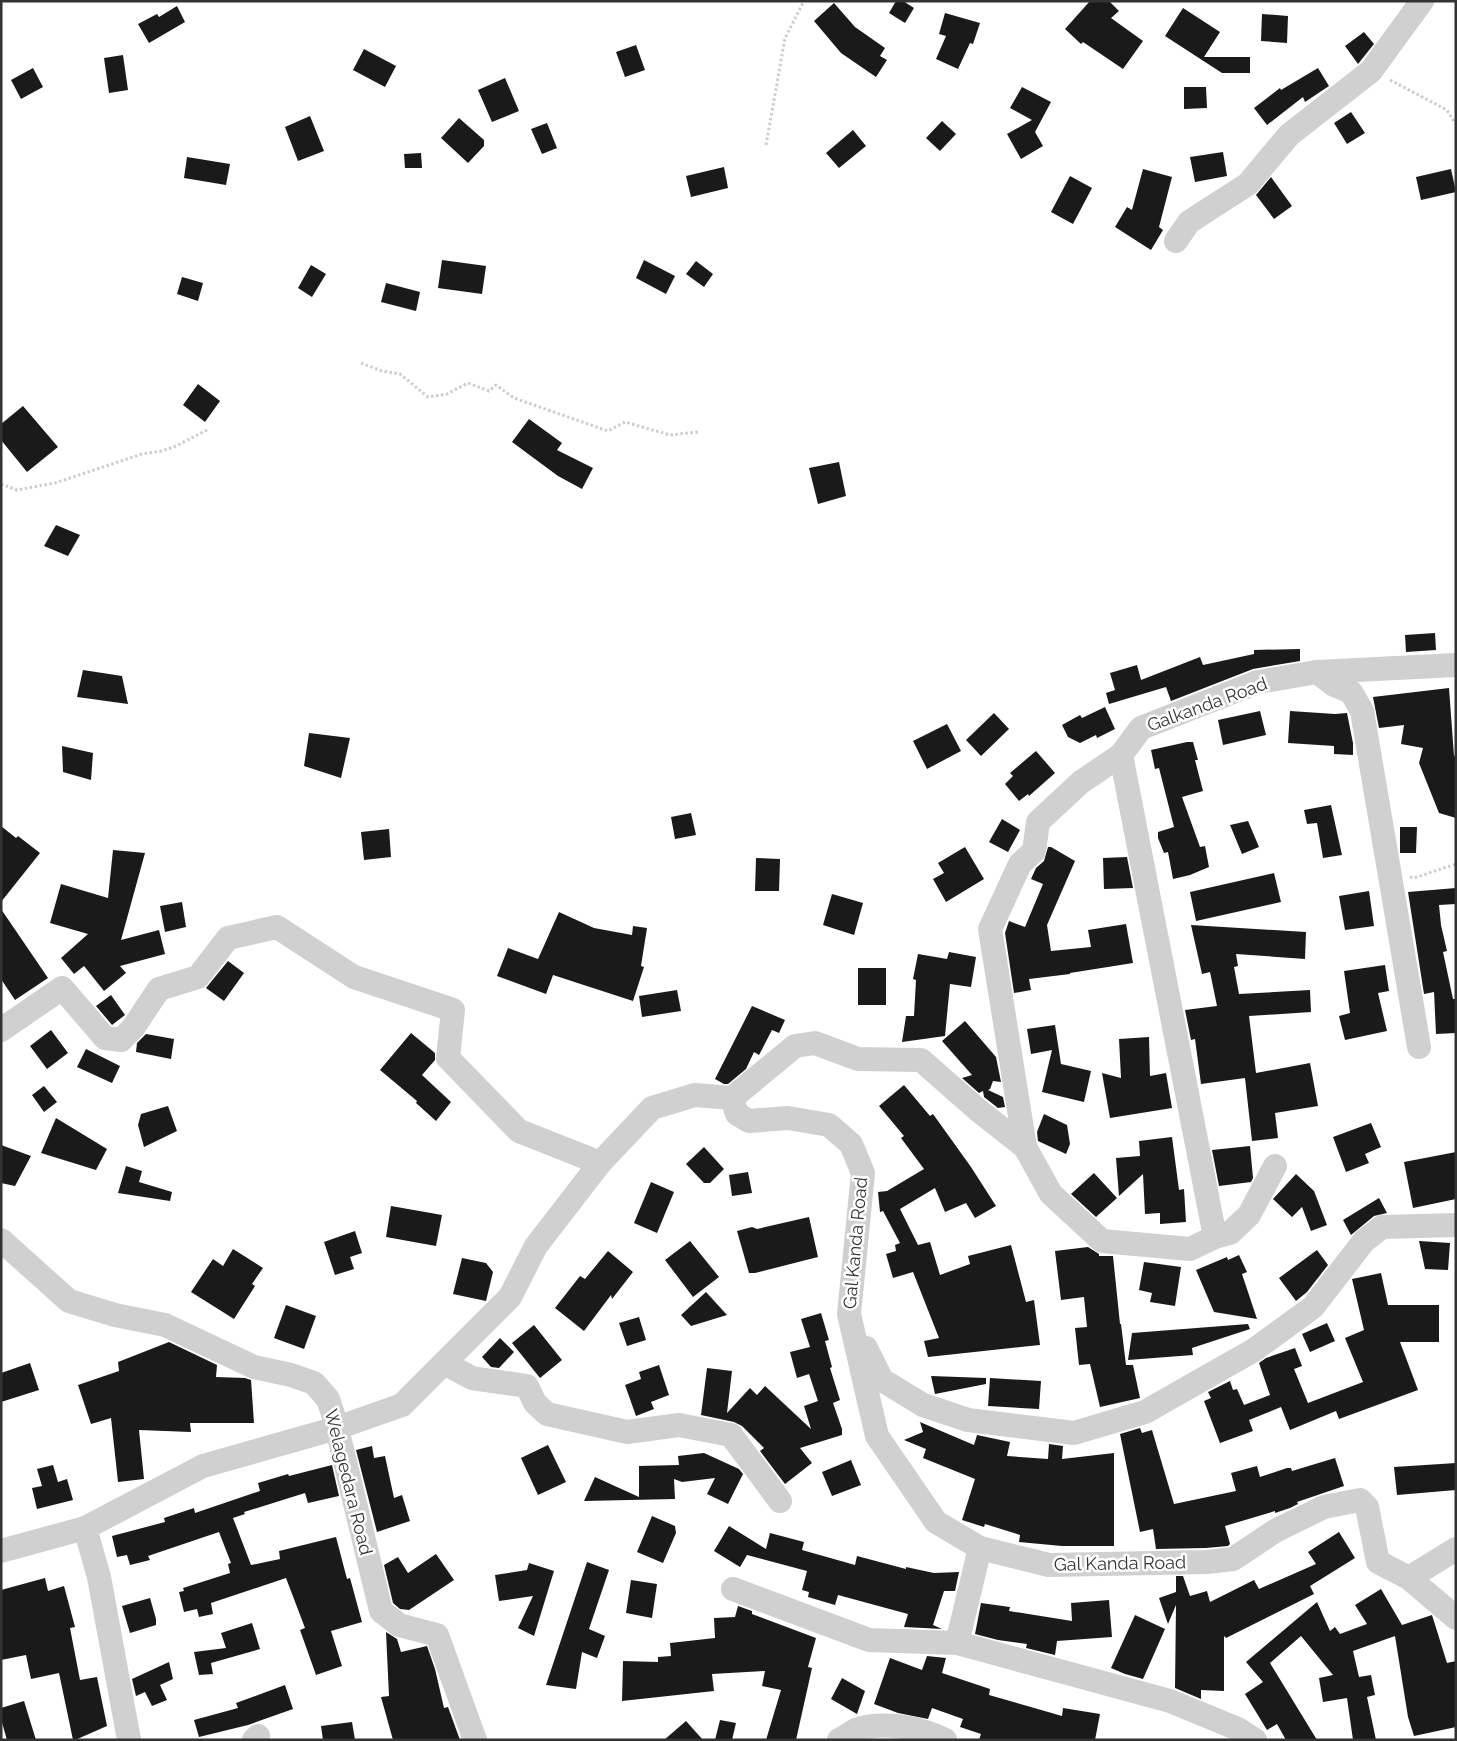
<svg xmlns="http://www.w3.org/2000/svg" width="1457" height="1741" font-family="Raleway,sans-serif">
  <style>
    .building { fill: #1a1a1a }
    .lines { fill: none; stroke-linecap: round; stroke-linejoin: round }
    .path { stroke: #cdcdcd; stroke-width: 3; stroke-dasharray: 2.5 2.5; stroke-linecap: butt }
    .minor { stroke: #d0d0d0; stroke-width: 24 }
    .labels { text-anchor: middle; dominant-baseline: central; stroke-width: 5; stroke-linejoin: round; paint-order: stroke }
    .street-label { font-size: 18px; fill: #333; stroke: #fff }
  </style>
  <rect width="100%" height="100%" fill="#fff"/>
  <g class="building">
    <path d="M896,1H903L914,8L905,23L889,13Z"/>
    <path d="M1090,1H1109L1119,11L1111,18L1143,41L1123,69L1083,42L1081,44L1065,29Z"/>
    <path d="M834,3L855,27L885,48L880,56L887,60L876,77L841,53L814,21Z"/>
    <path d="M177,6L185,22L149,43L138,24L157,14L159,17Z"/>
    <path d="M1183,8L1220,32L1204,57H1250V73H1222L1165,36Z"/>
    <path d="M945,13L980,23L973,44L970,43L958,69L936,59L946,36L939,34Z"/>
    <path d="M1262,14L1288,16L1287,43L1261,41Z"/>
    <path d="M1364,32L1374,44L1358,64L1345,46Z"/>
    <path d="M636,45L645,70L625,77L616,52Z"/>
    <path d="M364,49L396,66L385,87L353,70Z"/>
    <path d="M123,55L128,90L109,93L104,58Z"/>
    <path d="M33,68L43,87L21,99L11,80Z"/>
    <path d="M1318,68L1329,86L1305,102L1303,97L1267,125L1254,108L1280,88L1281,90Z"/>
    <path d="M505,78L519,111L492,122L478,90Z"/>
    <path d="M1022,87L1051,102L1035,132L1043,146L1021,159L1007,134L1032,120L1010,108Z"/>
    <path d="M1184,87H1206L1207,108L1184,109Z"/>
    <path d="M1351,112L1365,133L1347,144L1334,123Z"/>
    <path d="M310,116L324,151L298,161L285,127Z"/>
    <path d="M459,118L484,140V146L468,163L441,138Z"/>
    <path d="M942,121L956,134L940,151L926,138Z"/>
    <path d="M547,123L557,148L542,154L531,129Z"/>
    <path d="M853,130L866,146L839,168L826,153Z"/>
    <path d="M1223,152L1227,176L1195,182L1190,157Z"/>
    <path d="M421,153L422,168H405L404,154Z"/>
    <path d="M187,157L230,164L226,185L184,178Z"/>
    <path d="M724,167L728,188L691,197L686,176Z"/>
    <path d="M1143,169L1172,177L1159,227L1163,230L1151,250L1115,227L1127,207L1132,210Z"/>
    <path d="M1451,169L1456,192L1421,200L1416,177Z"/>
    <path d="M1070,176L1092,188L1073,224L1051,212Z"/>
    <path d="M1271,177L1292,206L1274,219L1256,195Z"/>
    <path d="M442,260L486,266L482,294L438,288Z"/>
    <path d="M644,260L675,276L666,294L636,278Z"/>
    <path d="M696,261L713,274L704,287L686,274Z"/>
    <path d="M311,265L326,274L312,297L298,288Z"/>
    <path d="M182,277L203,283L198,301L177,294Z"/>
    <path d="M386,283L420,292L416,311L381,302Z"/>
    <path d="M198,384L220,401L205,422L183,405Z"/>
    <path d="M23,406L58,447L27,472L1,440V424Z"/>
    <path d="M529,419L562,443L557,450L593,468L582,489L558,476L512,442Z"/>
    <path d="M839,462L846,496L818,504L809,468Z"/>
    <path d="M56,525L80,535L68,556L44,546Z"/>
    <path d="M1435,633L1436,650L1406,652L1405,635Z"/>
    <path d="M1300,649V661L1253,669L1171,701L1166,687L1109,704L1106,693L1115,690L1110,673L1137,665L1141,680L1200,657L1203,665L1254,654V650Z"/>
    <path d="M83,670L122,676L128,704L77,697Z"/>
    <path d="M1449,688L1454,756L1456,755V818L1439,813L1419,763L1423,748L1401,744L1404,725L1379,728L1373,697Z"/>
    <path d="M1105,707L1115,729L1097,738L1096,735L1080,743L1068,737L1062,725L1080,715L1082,718Z"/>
    <path d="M1260,711L1266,735L1223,745L1218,720Z"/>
    <path d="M1290,711L1335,714L1347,713L1353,743V755L1334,754V746L1288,743Z"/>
    <path d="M994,713L1009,729L981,756L966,740Z"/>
    <path d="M947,724L961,751L927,769L913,741Z"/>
    <path d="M309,733L350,738L341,778L304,766Z"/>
    <path d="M1187,742H1193L1198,760H1195L1203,791L1182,797L1200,847L1205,846L1209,867L1190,875L1173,879L1168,852L1164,853L1158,838V832L1174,827L1159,768L1155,769L1151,750Z"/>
    <path d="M62,746L93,753L91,780L63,772Z"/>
    <path d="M1036,751L1055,773L1029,796L1028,794L1019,801L1005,784L1013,776L1010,773Z"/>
    <path d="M1331,805L1342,855L1323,858L1317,823L1307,824L1304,810Z"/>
    <path d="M691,813L696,835L675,839L671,817Z"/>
    <path d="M1002,819L1020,830L1008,852L989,842Z"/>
    <path d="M1248,821L1259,847L1242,854L1230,825Z"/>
    <path d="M1,826L16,838L18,836L40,853L1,902Z"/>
    <path d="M1400,827H1417L1416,853H1400Z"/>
    <path d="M389,829L391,857L364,860L361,832Z"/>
    <path d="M965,847L984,879L946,902L933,879L944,873L938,863Z"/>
    <path d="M1048,847H1051L1075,861L1047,925L1051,951L1091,947L1088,930L1126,924L1133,963L1070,973V974L1029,979L1031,990L1014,993L1005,933L1009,921L1025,927L1043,884L1031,879L1036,868L1044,861Z"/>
    <path d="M113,850L145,853L121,940L159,930L165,954L120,966L126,973L104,991L84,966L74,974L61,958L88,934L50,923L61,884L108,898Z"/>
    <path d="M1127,857L1133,888L1104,889L1103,858Z"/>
    <path d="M756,858L780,859L779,891H755Z"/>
    <path d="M1274,873L1281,902L1196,921L1190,892Z"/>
    <path d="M1456,888V904L1439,905L1441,925L1447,951L1443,952L1453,999H1456V1033L1436,1034L1434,992L1424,994L1408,892Z"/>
    <path d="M1369,891L1374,926L1345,930L1339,896Z"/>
    <path d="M832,894L863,903L854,935L823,925Z"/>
    <path d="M182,902L186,927L165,932L160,906Z"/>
    <path d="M1,909L48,978L15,1000L1,979Z"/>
    <path d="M559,912L594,928L632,935L633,926L647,928L641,966L644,967L633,1001L553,975L546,994L497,976L508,948L538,959Z"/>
    <path d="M1191,925L1306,932L1305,959L1236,954L1238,966L1234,967L1239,994L1310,990L1311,1012L1249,1016L1256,1073L1310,1063L1318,1106L1275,1113L1278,1138L1252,1141L1245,1078L1201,1084L1195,1039L1191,1040L1185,1010L1217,1006L1210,972L1202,974Z"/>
    <path d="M949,952L976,957L971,987L950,984L945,1036L902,1042L906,1016H914L916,980L913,979L918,954L947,959Z"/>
    <path d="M228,961L244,973L224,1001L206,988Z"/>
    <path d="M1385,965L1389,991L1378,993L1387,1031L1345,1040L1339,1016L1350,1013L1344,971Z"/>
    <rect x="858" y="968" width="28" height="37"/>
    <path d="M677,990L681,1011L642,1017L639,996Z"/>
    <path d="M111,995L125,1015L112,1025L96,1006Z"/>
    <path d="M752,1006L785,1020L779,1033L772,1030L759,1055L754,1052L746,1069L728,1084H724L715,1079Z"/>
    <path d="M965,1021L996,1057L1001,1082L993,1081L990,1089L988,1090L1003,1097L1005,1107L998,1108L984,1097L983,1091L979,1093L962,1078L972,1075L942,1041Z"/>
    <path d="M1055,1025L1061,1064L1091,1071L1084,1102L1042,1092L1052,1050L1031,1054L1027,1029Z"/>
    <path d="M51,1030L68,1053L47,1069L30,1046Z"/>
    <path d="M411,1033L435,1053V1060L422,1075L451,1102L436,1121L416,1103L417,1101L380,1070Z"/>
    <path d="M146,1034L174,1039L171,1059L136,1052L137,1043Z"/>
    <path d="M1149,1037L1150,1076L1166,1073L1172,1108L1110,1118L1102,1073L1121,1078L1119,1039Z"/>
    <path d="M86,1049L120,1066L112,1083L77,1067Z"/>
    <path d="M904,1085L930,1116L933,1114L971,1167L996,1206L975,1218L966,1203L945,1212L935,1188L900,1209L918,1245L930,1242L940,1275L970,1264L968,1256L1011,1245L1026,1302L1034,1300L1040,1345L928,1357L924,1341L939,1338L913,1272L893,1278L886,1254L896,1251L895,1245L900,1243L883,1211L880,1212L878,1192L887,1191L924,1169L901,1138L904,1136L879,1106Z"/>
    <path d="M44,1086L57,1102L44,1112L32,1095Z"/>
    <path d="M168,1106L177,1131L144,1147L138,1125L141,1114Z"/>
    <path d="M1044,1114L1067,1125L1070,1144L1066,1154L1038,1141L1037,1132Z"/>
    <path d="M56,1118L107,1149L96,1170L41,1153Z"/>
    <path d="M1371,1123L1381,1147L1365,1154L1369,1163L1346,1172L1333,1137Z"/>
    <path d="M1172,1137L1179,1190L1184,1189L1186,1222L1160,1224V1213L1145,1214L1143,1174L1119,1196L1116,1158L1140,1156L1139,1141Z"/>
    <path d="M1,1145L31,1156L15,1186L1,1183Z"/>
    <path d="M1250,1146L1253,1178L1251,1182L1219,1186L1212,1150Z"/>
    <path d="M704,1147L724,1169L710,1183H704L686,1164Z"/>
    <path d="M1456,1152V1199L1413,1208L1404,1162Z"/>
    <path d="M126,1166L142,1171L139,1182L172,1192L170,1201L118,1193Z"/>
    <path d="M748,1172L752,1193L732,1196L729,1175Z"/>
    <path d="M1094,1173L1117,1198L1096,1217L1071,1194Z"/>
    <path d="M1296,1174L1314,1191L1327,1225L1311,1231L1302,1207L1292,1217L1273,1199Z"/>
    <path d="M651,1182L674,1192L657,1233L634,1223Z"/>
    <path d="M1379,1198L1387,1213L1374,1216L1351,1235L1343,1220Z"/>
    <path d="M391,1206L442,1215L436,1246L386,1237Z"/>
    <path d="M809,1217L818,1257L755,1273H749L737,1231L752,1227L757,1229Z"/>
    <path d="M355,1231L362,1253L350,1257L354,1269L335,1275L324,1242Z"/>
    <path d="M690,1241L719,1277L693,1297L665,1260Z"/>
    <path d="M1419,1241L1450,1243L1448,1270L1425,1269Z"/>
    <path d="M1088,1247L1099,1254V1256H1113L1120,1324H1121L1126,1365H1133L1140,1398L1100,1407L1090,1364L1079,1365L1075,1328L1087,1327L1084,1297L1061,1300L1055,1251Z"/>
    <path d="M233,1249L263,1268L252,1284L255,1286L234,1319L191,1292L213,1259L223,1266Z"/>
    <path d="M1317,1250L1328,1265L1307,1292L1296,1301L1279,1278Z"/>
    <path d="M608,1251L633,1272L612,1299L611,1295L584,1331L555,1308L580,1276L585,1279Z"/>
    <path d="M1239,1255L1247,1272L1242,1274L1257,1319L1214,1312L1196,1270L1227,1257L1228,1260Z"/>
    <path d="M462,1258L486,1263L493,1272L486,1301L453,1294Z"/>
    <path d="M1144,1262L1181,1267L1175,1306L1150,1302L1152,1293L1139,1290Z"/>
    <path d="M1381,1273L1388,1305H1439V1342H1400L1418,1390L1339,1419L1336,1411L1290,1430L1281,1407L1249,1420L1253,1431L1220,1443L1204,1401L1211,1398L1208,1392L1230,1381L1233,1390L1237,1389L1244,1405L1270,1395L1259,1363L1266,1358L1295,1348L1302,1366L1294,1369L1308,1403L1363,1382L1345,1338L1364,1330L1352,1279Z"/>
    <path d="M706,1292L727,1315L691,1326L681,1315Z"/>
    <path d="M286,1305L316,1316L304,1349L274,1338Z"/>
    <path d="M821,1313L829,1340L825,1341L832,1367L830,1368L840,1400L833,1403L842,1429V1435L800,1448L812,1463L785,1484L760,1451L764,1448L742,1426L734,1422L701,1415L707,1368L732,1371L727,1413L750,1388L757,1395L765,1386L811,1429L804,1406L818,1401L809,1374L797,1378L790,1352L810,1347L801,1319Z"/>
    <path d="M639,1317L646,1340L627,1346L619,1323Z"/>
    <path d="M1327,1323L1335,1341L1310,1352L1302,1334Z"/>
    <path d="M1248,1324L1250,1329L1192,1348L1193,1355L1128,1360L1132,1333Z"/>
    <path d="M534,1325L562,1360L540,1378L512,1343Z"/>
    <path d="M500,1338L514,1352L499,1368L491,1367L482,1357Z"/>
    <path d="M169,1342L217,1365L216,1377L245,1378L251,1380L254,1423H190L191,1432L139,1430L144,1479L118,1482L111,1418L91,1424L78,1385L119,1371L118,1362Z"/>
    <path d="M30,1363L39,1390L1,1402V1373Z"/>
    <path d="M659,1365L669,1395L651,1402L654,1409L636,1416L625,1385L641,1379L639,1372Z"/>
    <path d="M931,1376L986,1378V1384L935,1394Z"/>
    <path d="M990,1378L1041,1381L1039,1409L988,1406Z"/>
    <path d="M920,1422L974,1445L977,1435L1010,1442L1007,1456L1048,1459L1049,1444L1063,1446L1062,1459L1114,1453V1546H1062L1019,1542L1020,1535L985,1524L984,1527L962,1520L975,1479L923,1458L926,1449L904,1440L923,1432Z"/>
    <path d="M1140,1428L1142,1433L1152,1430L1174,1504L1236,1491L1231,1473L1257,1466L1260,1477L1287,1468H1291L1292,1471L1335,1458L1344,1486L1297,1502L1298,1504L1290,1508L1275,1513V1511L1225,1526L1230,1544L1228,1546L1206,1548L1156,1549L1153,1529L1140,1532L1120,1434Z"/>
    <path d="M548,1445L566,1482L538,1495L521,1458Z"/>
    <path d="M372,1446L374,1458L385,1456L394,1498L402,1495L410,1521L377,1532L356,1450Z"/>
    <path d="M704,1453L739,1469L743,1474L728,1504L707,1494L715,1478L682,1482L674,1479L675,1499L584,1501L595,1477L639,1497V1466L679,1465L678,1456Z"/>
    <path d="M851,1460L861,1485L832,1496L822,1472Z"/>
    <path d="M1456,1463V1490L1397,1495L1394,1467Z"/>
    <path d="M53,1465L58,1482L67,1479L73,1500L37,1509L32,1488L42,1486L37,1469Z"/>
    <path d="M332,1465L339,1496L308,1503L305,1493L244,1512L245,1514L233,1518L251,1565L280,1559L279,1551L336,1537L347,1579L350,1578L362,1622L331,1631L342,1666L316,1675L300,1630L305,1628L286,1578L211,1603L213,1614L199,1617L197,1609L184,1612L179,1592L184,1591L183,1588L230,1573L228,1564L231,1563L219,1532L148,1556L150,1560L130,1565L127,1555L117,1557L112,1536L165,1522L164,1518L194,1508L195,1513L260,1491L258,1483L288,1474L289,1476Z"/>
    <path d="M652,1516L675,1526L676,1533L663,1563L637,1552Z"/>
    <path d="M729,1526L766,1549L770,1533L804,1542L802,1550L855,1565L857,1556L906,1569V1567L934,1573L959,1572L955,1591H944L933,1625L942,1629L904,1627L908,1614L838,1595L835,1605L808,1597L809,1592L802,1590L807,1571L747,1555L740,1567L714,1551Z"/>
    <path d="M1339,1532L1355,1558L1310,1586L1314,1594L1226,1638L1224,1636V1691L1201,1690V1699L1175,1688L1176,1605L1168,1624L1159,1598L1176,1592V1576H1183L1190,1596L1207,1591L1210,1602L1254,1580L1259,1589L1316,1564L1308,1552Z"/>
    <path d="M436,1554L454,1580L409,1610L400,1609L393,1603L384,1565L398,1557L408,1573Z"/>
    <path d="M587,1562L609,1570L589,1629L605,1636L597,1658L582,1652L576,1689L546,1685Z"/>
    <path d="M529,1563L554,1571L534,1636L518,1628L533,1596L499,1601L495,1575L527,1570Z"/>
    <path d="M45,1578L48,1591L64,1586L75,1627L70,1628L80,1680L97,1677L107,1726L75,1740H73L59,1673L31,1679L26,1655L1,1660V1590Z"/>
    <path d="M631,1580L657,1584L652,1618L626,1613Z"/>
    <path d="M1381,1589L1402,1625L1432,1615L1447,1663L1456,1661V1727L1414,1736L1408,1717L1395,1636L1353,1651L1359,1677L1371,1675L1375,1695L1367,1697L1376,1740H1353L1347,1698L1323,1702L1319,1678L1333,1675L1301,1636L1270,1663L1317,1740H1286L1277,1724L1267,1730L1245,1694L1263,1682L1246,1662L1317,1602L1330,1631L1335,1627L1340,1634L1367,1624L1355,1605Z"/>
    <path d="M150,1598L156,1619V1625L130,1633L122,1606Z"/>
    <path d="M1109,1600L1112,1637L1057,1641L1055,1655L1026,1648L1027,1644L998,1640L975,1634L981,1603L1010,1607L1009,1611L1072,1621L1071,1603Z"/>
    <path d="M738,1606L752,1611V1614L816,1638L808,1667L812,1668L796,1740H766L781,1690L762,1686L765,1671L712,1674L714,1691L622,1701L623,1661L658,1662V1657L671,1656L670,1643L715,1638L714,1618L735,1617Z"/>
    <path d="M1135,1615L1165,1629L1143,1679L1125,1674L1111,1668Z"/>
    <path d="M252,1623L260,1649L211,1663L213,1674L199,1675L194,1652L226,1648L221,1633Z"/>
    <path d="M386,1632L397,1639L401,1652L427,1646L435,1669L444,1708L448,1707L460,1740H393L381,1697L389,1696Z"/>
    <path d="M927,1656L946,1658L942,1673L990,1689L989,1695L1062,1716L1063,1708L1100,1714L1095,1740H979L981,1734L960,1727L963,1719L932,1708L928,1719L898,1713L874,1704L890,1658L922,1670Z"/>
    <path d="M169,1662L173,1679L160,1685L167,1700L152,1706L145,1692L136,1696L132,1679Z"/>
    <path d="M842,1678L865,1691L857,1714L831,1699Z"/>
    <path d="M285,1685L293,1709L248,1725L199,1737L194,1720L238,1708L236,1703Z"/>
    <path d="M24,1701L36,1740H7L1,1719V1708Z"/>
    <path d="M720,1720L736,1723L732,1740H715Z"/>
    <path d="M686,1721L703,1740H664Z"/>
    <path d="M352,1722L355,1740H323L321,1726Z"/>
  </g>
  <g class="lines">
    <g class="path">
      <path d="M1390,80L1447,110L1456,125"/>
      <path d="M766,145L785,38L804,1"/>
      <path d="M361,363L382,371L400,374L428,397L447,394L468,383L489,391L496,385L514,398L608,431L625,422L670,435L698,432"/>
      <path d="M1,484L17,490L55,483L142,454L162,451L176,446L207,430"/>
      <path d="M1410,877L1414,878L1456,864"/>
    </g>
    <g class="minor">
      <path d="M1176,241L1189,222L1248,184L1289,135L1371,71L1422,1"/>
      <path d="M1317,672L1334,685L1351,692L1362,711L1419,1047"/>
      <path d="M1121,755L1215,1237L1190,1249L1102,1241L1051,1194L1025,1147L978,1110L921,1060L858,1059L815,1043L795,1046L732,1098L737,1114L749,1121L788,1118L829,1125L851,1144L863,1173L849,1314L877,1436L936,1522L980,1548L1049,1565L1207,1562L1233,1559L1275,1531L1324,1507L1360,1500L1367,1507L1378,1562L1409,1578L1456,1618"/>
      <path d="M1,1030L62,988L105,1038L121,1040L133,1028L159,989L198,977L228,938L277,927L354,977L453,1010L448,1058L519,1131L600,1163"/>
      <path d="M1025,1147L990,929L1020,864L1034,851L1038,822L1081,782L1121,755L1141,728L1258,682L1317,672L1456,665"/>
      <path d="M1215,1237L1230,1233L1249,1215L1275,1166"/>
      <path d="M1,1240L69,1301L115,1315L165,1325L254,1367L291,1375L314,1383L328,1399L335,1420L381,1611L399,1625L437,1635L475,1740"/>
      <path d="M866,1348L882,1380L923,1405L968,1420L1074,1433L1145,1412L1254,1350L1313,1307L1364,1241L1382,1227L1456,1225"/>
      <path d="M444,1363L472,1378L527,1386L535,1403L547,1414L627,1432L679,1425L731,1435L780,1501"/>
      <path d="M85,1528L99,1577L129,1740"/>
      <path d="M1,1551L85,1528L203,1466L337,1428L402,1405L510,1297L536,1246L600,1163L652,1108L695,1095L732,1098"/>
      <path d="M1409,1578L1456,1549"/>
      <path d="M733,1589L869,1640L957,1643L1170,1701L1238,1729L1255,1740"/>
      <path d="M957,1643L980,1548"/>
      <path d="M254,1740L258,1736"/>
      <path d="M839,1740C845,1737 850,1733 856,1730C881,1720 922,1728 945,1740"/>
    </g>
  </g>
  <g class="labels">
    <g class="street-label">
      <text transform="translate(1207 704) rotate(-20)">Galkanda Road</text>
      <text transform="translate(855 1243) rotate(-85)">Gal Kanda Road</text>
      <text transform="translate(349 1482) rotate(76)">Welagedara Road</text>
      <text transform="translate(1120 1563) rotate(-1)">Gal Kanda Road</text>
    </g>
  </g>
  <rect width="1457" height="1741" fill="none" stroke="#333333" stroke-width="5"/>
</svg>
